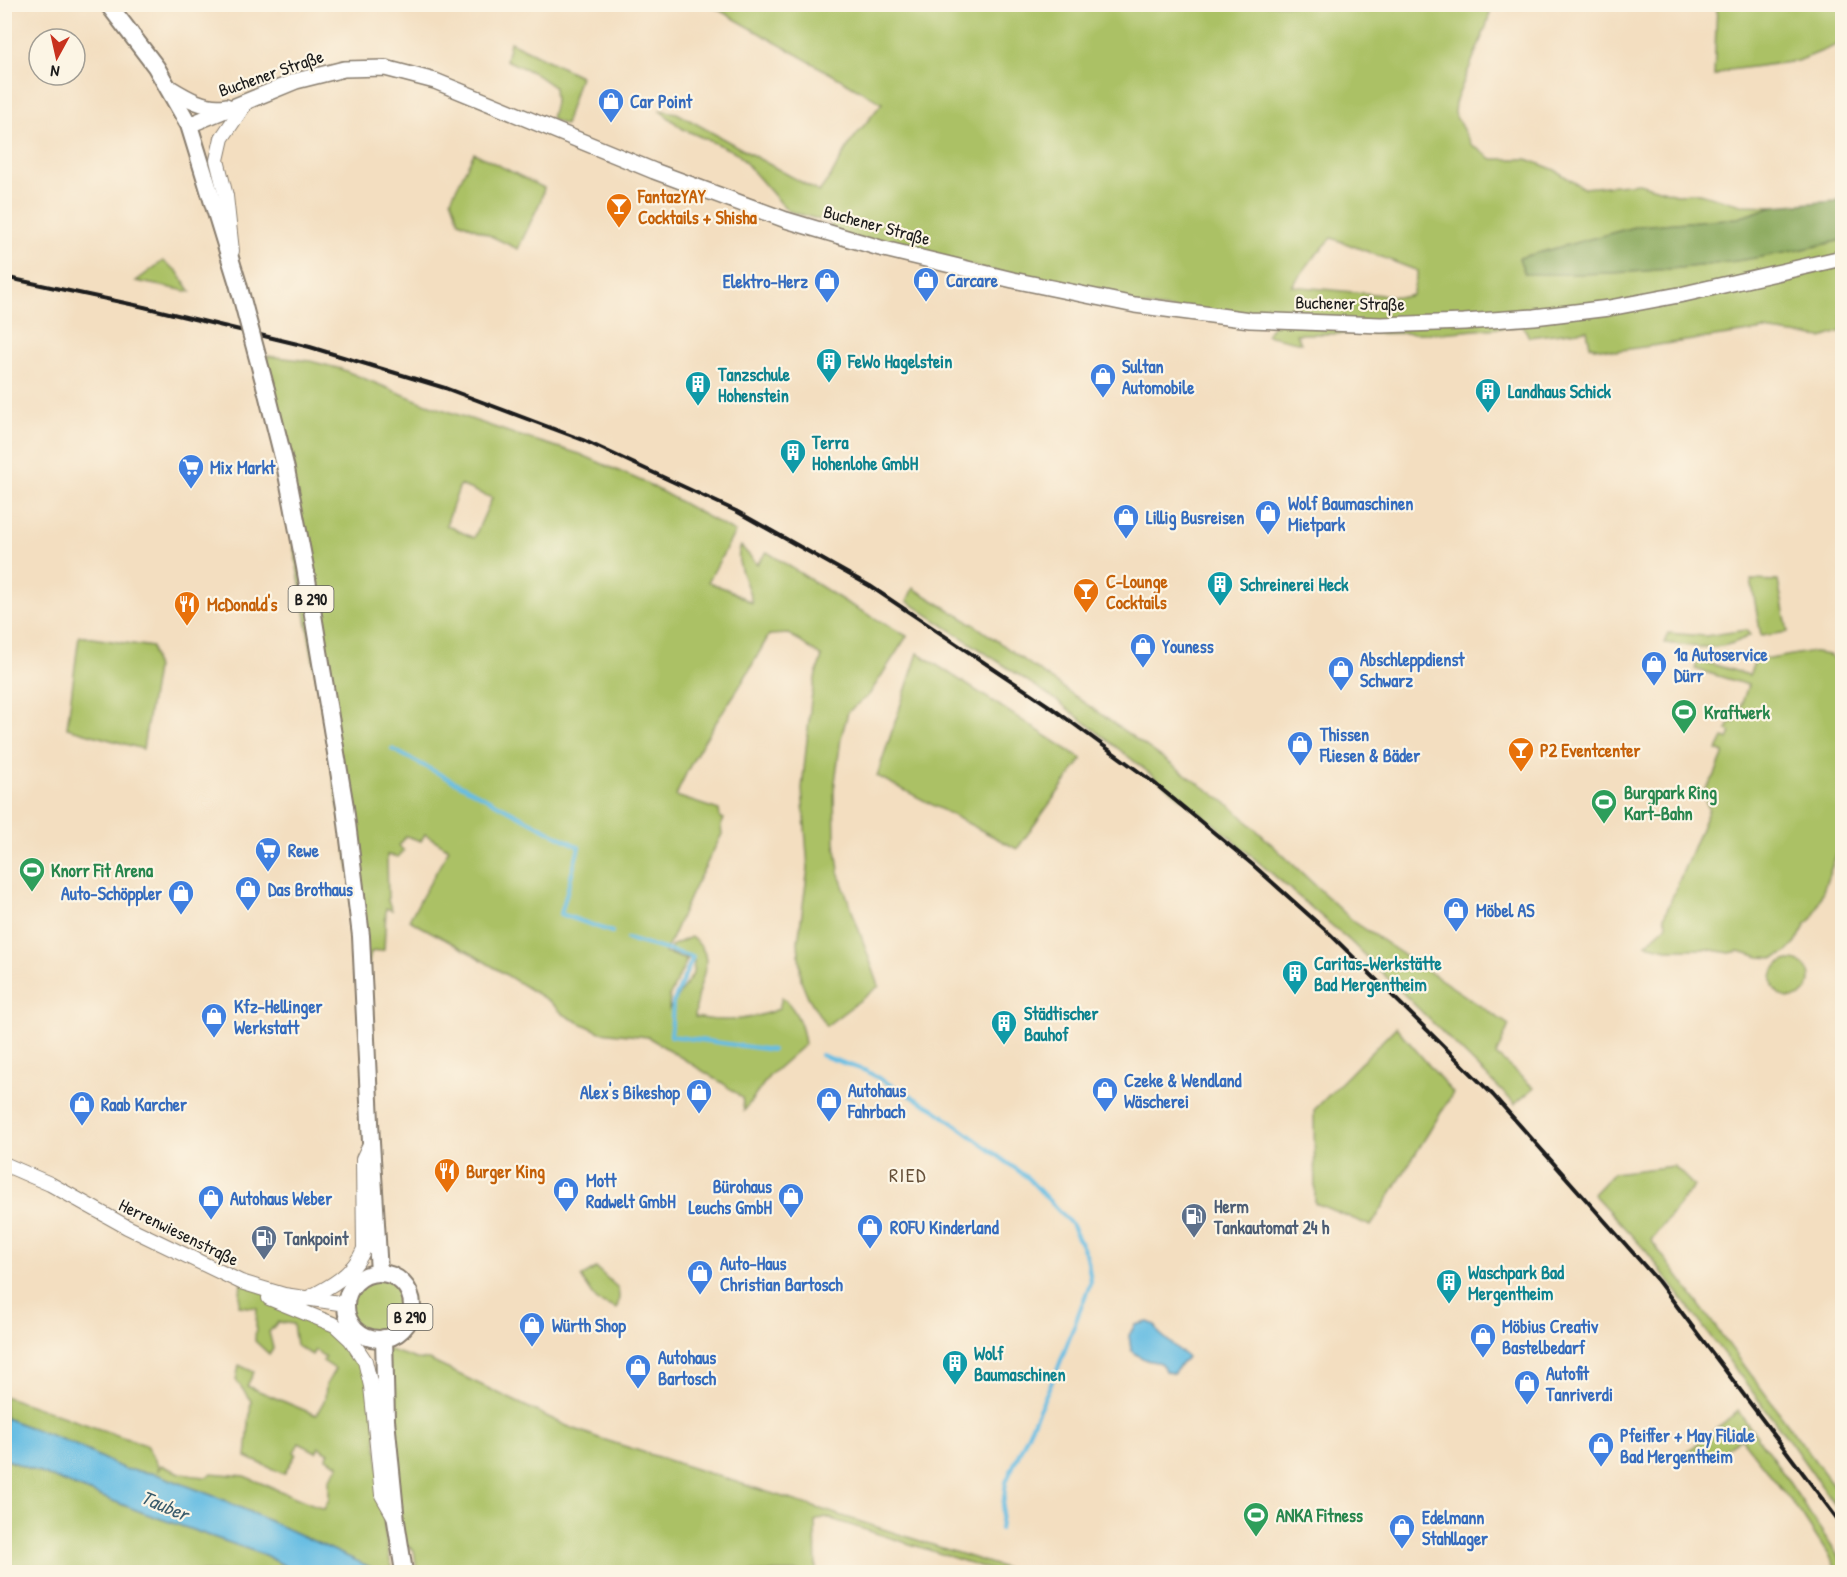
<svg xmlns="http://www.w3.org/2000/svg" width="1847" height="1577" font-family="'Patrick Hand',sans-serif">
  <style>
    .green { fill: #abc165; stroke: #646e40; stroke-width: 1.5; fill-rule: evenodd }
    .forest { fill: #88a75a; stroke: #52623b; stroke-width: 1.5 }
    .water { fill: #66bde3; stroke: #416c80; stroke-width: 1.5 }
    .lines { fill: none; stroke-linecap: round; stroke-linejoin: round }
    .stream { stroke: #66bde3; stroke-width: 4 }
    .tertiary-casing { stroke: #887d6e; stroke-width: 16 }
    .secondary-casing { stroke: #887d6e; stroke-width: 18 }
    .primary-casing { stroke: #887d6e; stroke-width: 20 }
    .tertiary { stroke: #fff; stroke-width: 14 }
    .secondary { stroke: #fff; stroke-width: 15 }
    .primary { stroke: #fff; stroke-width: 16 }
    .rail { stroke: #1c1c1c; stroke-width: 4 }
    .primary-bridge-casing { stroke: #887d6e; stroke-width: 20; stroke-linecap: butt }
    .primary-bridge { stroke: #fff; stroke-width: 16 }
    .labels { text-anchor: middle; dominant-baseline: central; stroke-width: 4.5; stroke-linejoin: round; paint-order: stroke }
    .shield { fill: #fcf5e5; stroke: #5f5d58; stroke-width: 1.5 }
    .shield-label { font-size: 16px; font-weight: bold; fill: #1c1c1c }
    .street-label { font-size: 18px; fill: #1c1c1c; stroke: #fcf5e5 }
    .shop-label { font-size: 18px; font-weight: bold; fill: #366cbe; stroke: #fcf5e5; text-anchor: start }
    .food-label { font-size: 18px; font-weight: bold; fill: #c56008; stroke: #fcf5e5; text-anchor: start }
    .culture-label { font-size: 18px; font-weight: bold; fill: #0d838f; stroke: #fcf5e5; text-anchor: start }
    .leisure-label { font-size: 18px; font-weight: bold; fill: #27864d; stroke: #fcf5e5; text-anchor: start }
    .service-label { font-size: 18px; font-weight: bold; fill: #4e5e75; stroke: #fcf5e5; text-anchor: start }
    .neighbourhood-label { font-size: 20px; letter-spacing: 1.5px; fill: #665039; stroke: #fcf5e5 }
    .water-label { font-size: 20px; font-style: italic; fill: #3a5c6c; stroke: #fcf5e5 }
  </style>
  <rect width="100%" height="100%" fill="#fcf5e5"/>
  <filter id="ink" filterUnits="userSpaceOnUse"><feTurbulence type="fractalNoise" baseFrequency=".0167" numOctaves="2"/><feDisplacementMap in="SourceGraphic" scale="12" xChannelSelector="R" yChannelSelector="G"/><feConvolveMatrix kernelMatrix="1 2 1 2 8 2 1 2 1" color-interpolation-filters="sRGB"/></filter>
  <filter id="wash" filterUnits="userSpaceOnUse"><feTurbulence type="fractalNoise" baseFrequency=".008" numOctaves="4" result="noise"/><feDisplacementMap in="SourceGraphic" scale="24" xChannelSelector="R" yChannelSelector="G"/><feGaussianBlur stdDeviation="1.35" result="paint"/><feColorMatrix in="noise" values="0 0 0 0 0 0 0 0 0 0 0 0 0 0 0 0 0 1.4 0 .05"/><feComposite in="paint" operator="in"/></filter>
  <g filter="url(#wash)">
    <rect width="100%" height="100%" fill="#f3dec0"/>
    <g class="green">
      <path d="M939,4L955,14L963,4L1492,5L1486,27L1455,103L1454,113L1471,144L1492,159H1527L1555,170L1583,188L1639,183L1676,194L1699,193L1741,205L1774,206L1738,218L1638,226L1519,258L1525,274C1632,276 1739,266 1842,240V331L1822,338L1764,330L1615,351L1590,346L1587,330L1529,337L1523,326L1440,333L1296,334L1301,343L1266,335L1276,321L1135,305L829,232L832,223L788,211L737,153L683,129L659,110L677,113L819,192L832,174L850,143L882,103L710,5ZM1332,238L1418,271L1412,295L1403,297L1292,286L1313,258Z"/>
      <path d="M1717,5H1842V43L1798,61L1729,70L1714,76Z"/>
      <path d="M510,42L580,76L565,125L551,119L555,102L554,87L534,73L506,60Z"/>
      <path d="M474,153L544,188L541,200L518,249L459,221L451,199Z"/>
      <path d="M163,261L177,271L191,292L136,281Z"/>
      <path d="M267,356L310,361L341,369L424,403L517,435L580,454L646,483L735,532L708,582L729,590L752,603C750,587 732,560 741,546L757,564L767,552L847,603L907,636L869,695L848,712L841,738L834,790L835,842L840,877L879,986L826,1026L808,997L801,980L798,942L808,868L802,789L811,700L816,674L822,657L789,634L769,635C758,654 748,674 736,692C713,727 692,756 676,796L719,810L720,817L724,819L721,826L722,834L692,892L665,953L687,960L670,995L669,1009L693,974L694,960L670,953L671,946L691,937C717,955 702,974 697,998C696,1004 696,1010 695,1017C725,1023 750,1020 779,1009L782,997C796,1009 803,1027 805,1044L770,1075L744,1111L742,1098L724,1084L648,1037L600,1032L572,1019L563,1014L549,1001L472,954L409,920L449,849L425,834L421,841L406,836L399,846L404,851L398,857L387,855L388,901L392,910L386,908L384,950L371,952L364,986L361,936L267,393ZM460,485L492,498L474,538L446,525Z"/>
      <path d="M1751,580L1778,581L1788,632L1761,636Z"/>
      <path d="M913,588L973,624L1232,807L1353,921L1509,1025L1496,1055L1534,1088L1515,1104L1351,942L1219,828L1059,702L907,601Z"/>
      <path d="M1746,630L1750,635C1719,654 1697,646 1664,643L1668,633L1705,636Z"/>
      <path d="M79,636L152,647L156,669L143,749L67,728Z"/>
      <path d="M1808,652L1829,655L1842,664V839L1813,918L1806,924L1796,943L1786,953L1775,958L1760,957L1739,951L1730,953L1707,949H1667L1646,944L1667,925L1664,917L1709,809L1702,793L1714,777L1724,753L1717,750L1723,738L1728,739L1731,732L1727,730L1731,721L1736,722L1748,685L1695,669L1698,660L1749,675L1756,658L1770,659Z"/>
      <path d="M918,653L1082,759L1017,849L877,776Z"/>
      <circle cx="1791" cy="979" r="19"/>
      <path d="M1396,1027L1453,1093L1371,1226L1315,1203L1314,1110Z"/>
      <path d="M1674,1166L1694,1186L1651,1240L1842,1497V1515L1791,1443L1646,1251L1593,1194L1613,1173Z"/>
      <path d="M596,1268L618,1288L619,1297L617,1309L597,1301L581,1277Z"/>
      <circle cx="379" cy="1306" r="33"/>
      <path d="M241,1282L335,1325L365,1361L375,1424L385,1531L392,1572H381L219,1498L156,1474L124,1469L71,1443L5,1418L4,1396L146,1445L158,1465V1470L161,1465C177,1473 189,1476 207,1477L211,1473L244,1476L324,1509L329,1499V1481L339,1465L326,1458L329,1453L319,1447L316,1452L299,1443L294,1452L296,1454L284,1474L246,1457L251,1401L236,1380L239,1365L254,1372L247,1386L316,1415L325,1399L326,1385L335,1369L323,1361L325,1357L315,1350L312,1355L296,1345L293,1324L278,1322L269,1332L273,1348L269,1354L255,1341L257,1308L239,1306Z"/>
      <path d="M384,1348L416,1359L429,1360L567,1426L599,1438L1017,1572H998L825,1517L815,1521L816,1572H417L414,1550L399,1541Z"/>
      <path d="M1738,1411L1773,1458L1842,1562V1572H1839L1802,1515L1741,1438L1714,1458L1683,1453L1692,1448Z"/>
      <path d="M4,1459L144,1513L265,1555L296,1572H5Z"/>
    </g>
    <path class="forest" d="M1842,196V240C1739,266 1632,276 1525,274L1519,258L1638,226L1738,218L1774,206L1836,201Z"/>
    <g class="water">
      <path d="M1148,1322L1155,1325L1159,1333L1187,1357L1173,1374L1165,1371C1161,1358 1154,1364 1144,1359C1140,1357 1135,1353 1131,1350L1129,1335L1135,1325Z"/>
      <path d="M5,1418L71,1443L124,1469L156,1474L219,1498L381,1572H296L265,1555L144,1513L5,1459Z"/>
    </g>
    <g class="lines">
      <g class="stream">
        <path d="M392,749L579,847L561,914L612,932"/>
        <path d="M627,939L693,957L673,1003L671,1036L772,1050"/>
        <path d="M821,1055L866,1071L934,1109L1028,1178L1071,1224L1087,1256L1091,1281L1058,1368L1006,1482L1000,1529"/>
      </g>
    </g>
  </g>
  <g filter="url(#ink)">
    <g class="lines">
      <g class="tertiary-casing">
        <g id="tertiary">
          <path d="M232,251L226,196L217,160L222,138L247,101"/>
          <path d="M4,1164L50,1184L127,1227L241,1282L284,1295L346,1304"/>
          <path d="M269,1298L335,1325L351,1340L365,1361L371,1386L382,1495L394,1516"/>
          <path d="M306,1299C330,1287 353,1275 364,1249L363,1159L371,1142"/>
        </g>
      </g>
      <g class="secondary-casing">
        <g id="secondary">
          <path d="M167,86C185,97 205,110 226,106"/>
          <path d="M189,125L296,81L344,69L385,68L435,81L654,171L786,220L880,248L1013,280L1135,305L1250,320L1381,325L1464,322L1534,317L1609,308L1684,294L1842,258"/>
        </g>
      </g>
      <g class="primary-casing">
        <g id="primary">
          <path d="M108,4L156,67L189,125L238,284"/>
          <path d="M267,393L286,469L305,567L345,807L361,936L371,1142L379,1272"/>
          <circle cx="379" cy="1306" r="33"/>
          <path d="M384,1338L386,1420L396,1521L404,1572"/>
        </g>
      </g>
      <use href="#tertiary" class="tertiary"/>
      <use href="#secondary" class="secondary"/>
      <use href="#primary" class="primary"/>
      <path class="rail" d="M4,277L144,307L310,347L445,388L583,440L736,511L870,586L1052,708L1153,782L1253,865L1330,934L1493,1095L1658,1281L1842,1525"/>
      <g class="primary-bridge-casing">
        <path id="primary-bridge" d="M238,284L267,393"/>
      </g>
      <use href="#primary-bridge" class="primary-bridge"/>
    </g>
  </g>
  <defs>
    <g id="shop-pin" transform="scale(1.35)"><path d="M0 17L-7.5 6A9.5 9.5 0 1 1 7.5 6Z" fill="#3f7fe0" stroke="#fcf5e5"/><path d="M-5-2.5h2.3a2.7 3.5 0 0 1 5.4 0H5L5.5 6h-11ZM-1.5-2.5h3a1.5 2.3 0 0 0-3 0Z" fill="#fff"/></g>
    <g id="bar-pin" transform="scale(1.35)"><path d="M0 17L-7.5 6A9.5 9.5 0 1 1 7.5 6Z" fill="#e8710a" stroke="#fcf5e5"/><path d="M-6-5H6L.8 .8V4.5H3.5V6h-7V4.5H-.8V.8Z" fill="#fff"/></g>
    <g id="building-pin" transform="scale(1.35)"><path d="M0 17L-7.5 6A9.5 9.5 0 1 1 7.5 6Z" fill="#0f9aa8" stroke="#fcf5e5"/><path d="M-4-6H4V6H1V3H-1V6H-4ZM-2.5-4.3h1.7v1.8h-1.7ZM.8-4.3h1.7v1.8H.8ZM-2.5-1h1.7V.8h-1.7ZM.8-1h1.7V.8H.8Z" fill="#fff"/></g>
    <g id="supermarket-pin" transform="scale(1.35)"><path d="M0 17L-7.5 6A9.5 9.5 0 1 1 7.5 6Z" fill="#3f7fe0" stroke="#fcf5e5"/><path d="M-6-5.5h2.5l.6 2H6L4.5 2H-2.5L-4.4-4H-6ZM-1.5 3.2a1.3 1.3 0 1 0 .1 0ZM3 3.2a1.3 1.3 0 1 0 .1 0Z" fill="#fff"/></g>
    <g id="restaurant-pin" transform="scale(1.35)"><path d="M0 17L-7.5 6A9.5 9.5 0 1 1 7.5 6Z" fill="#e8710a" stroke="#fcf5e5"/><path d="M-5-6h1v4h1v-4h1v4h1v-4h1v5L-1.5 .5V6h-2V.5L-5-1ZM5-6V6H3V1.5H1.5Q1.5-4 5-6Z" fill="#fff"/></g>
    <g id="stadium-pin" transform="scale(1.35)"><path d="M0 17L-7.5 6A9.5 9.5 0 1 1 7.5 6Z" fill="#2e9e5b" stroke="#fcf5e5"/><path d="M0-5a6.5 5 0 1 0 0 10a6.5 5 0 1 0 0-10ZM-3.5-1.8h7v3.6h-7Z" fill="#fff"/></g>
    <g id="fuel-pin" transform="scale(1.35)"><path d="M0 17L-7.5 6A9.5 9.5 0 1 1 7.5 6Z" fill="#5c6f8a" stroke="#fcf5e5"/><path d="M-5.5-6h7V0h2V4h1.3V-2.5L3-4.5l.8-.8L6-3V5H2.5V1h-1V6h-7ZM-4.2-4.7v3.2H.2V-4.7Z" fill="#fff"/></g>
  </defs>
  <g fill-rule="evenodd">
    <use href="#shop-pin" x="611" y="101"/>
    <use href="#bar-pin" x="619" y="206"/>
    <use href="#shop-pin" x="926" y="280"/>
    <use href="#shop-pin" x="827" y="281"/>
    <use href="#building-pin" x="829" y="361"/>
    <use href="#shop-pin" x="1103" y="376"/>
    <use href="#building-pin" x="698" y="384"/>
    <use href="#building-pin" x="1488" y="391"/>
    <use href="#building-pin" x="793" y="452"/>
    <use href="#supermarket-pin" x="191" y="467"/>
    <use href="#shop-pin" x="1268" y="513"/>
    <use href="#shop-pin" x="1126" y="517"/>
    <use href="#building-pin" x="1220" y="584"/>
    <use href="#bar-pin" x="1086" y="591"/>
    <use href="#restaurant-pin" x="187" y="604"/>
    <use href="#shop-pin" x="1143" y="646"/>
    <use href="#shop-pin" x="1654" y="664"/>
    <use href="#shop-pin" x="1341" y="669"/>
    <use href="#stadium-pin" x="1684" y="712"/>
    <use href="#shop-pin" x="1300" y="744"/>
    <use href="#bar-pin" x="1521" y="750"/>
    <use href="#stadium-pin" x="1604" y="802"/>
    <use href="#supermarket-pin" x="268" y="850"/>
    <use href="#stadium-pin" x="32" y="870"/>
    <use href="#shop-pin" x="248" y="889"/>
    <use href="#shop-pin" x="181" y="893"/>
    <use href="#shop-pin" x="1456" y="910"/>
    <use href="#building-pin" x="1295" y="973"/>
    <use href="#shop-pin" x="214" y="1016"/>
    <use href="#building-pin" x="1004" y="1023"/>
    <use href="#shop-pin" x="1105" y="1090"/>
    <use href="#shop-pin" x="699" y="1092"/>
    <use href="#shop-pin" x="829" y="1100"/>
    <use href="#shop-pin" x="82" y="1104"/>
    <use href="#restaurant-pin" x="447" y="1171"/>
    <use href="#shop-pin" x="566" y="1190"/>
    <use href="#shop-pin" x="791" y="1196"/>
    <use href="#shop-pin" x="211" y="1198"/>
    <use href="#fuel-pin" x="1194" y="1216"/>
    <use href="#shop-pin" x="870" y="1227"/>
    <use href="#fuel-pin" x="264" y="1238"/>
    <use href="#shop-pin" x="700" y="1273"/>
    <use href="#building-pin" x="1449" y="1282"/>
    <use href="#shop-pin" x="532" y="1325"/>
    <use href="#shop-pin" x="1483" y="1336"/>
    <use href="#building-pin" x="955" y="1363"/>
    <use href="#shop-pin" x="638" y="1367"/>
    <use href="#shop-pin" x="1527" y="1383"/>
    <use href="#shop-pin" x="1601" y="1445"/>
    <use href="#stadium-pin" x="1256" y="1515"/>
    <use href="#shop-pin" x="1402" y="1527"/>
  </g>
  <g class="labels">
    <g class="shield">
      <rect x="288.5" y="586" width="45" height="26" rx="4.5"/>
      <rect x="387.5" y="1304" width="45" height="26" rx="4.5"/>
    </g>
    <g class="shield-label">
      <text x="311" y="599">B 290</text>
      <text x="410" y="1317">B 290</text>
    </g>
    <g class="street-label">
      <text transform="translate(271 73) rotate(-19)">Buchener Straße</text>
      <text transform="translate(877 225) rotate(15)">Buchener Straße</text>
      <text transform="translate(1350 303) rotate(1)">Buchener Straße</text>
      <text transform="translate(179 1232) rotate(26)">Herrenwiesenstraße</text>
    </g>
    <g class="shop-label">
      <text x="630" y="101">Car Point</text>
      <text x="946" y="280">Carcare</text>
      <text x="808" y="281" text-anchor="end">Elektro-Herz</text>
      <text x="1122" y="366">Sultan<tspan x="1122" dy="21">Automobile</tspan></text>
      <text x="210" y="467">Mix Markt</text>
      <text x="1288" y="503">Wolf Baumaschinen<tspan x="1288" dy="21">Mietpark</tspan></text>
      <text x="1146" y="517">Lillig Busreisen</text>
      <text x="1162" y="646">Youness</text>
      <text x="1674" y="654">1a Autoservice<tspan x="1674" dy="21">Dürr</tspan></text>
      <text x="1360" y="659">Abschleppdienst<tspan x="1360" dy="21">Schwarz</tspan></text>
      <text x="1320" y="734">Thissen<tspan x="1320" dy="21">Fliesen &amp; Bäder</tspan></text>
      <text x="288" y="850">Rewe</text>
      <text x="268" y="889">Das Brothaus</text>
      <text x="162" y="893" text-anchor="end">Auto-Schöppler</text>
      <text x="1476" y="910">Möbel AS</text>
      <text x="234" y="1006">Kfz-Hellinger<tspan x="234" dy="21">Werkstatt</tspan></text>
      <text x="1124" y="1080">Czeke &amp; Wendland<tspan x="1124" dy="21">Wäscherei</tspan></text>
      <text x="848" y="1090">Autohaus<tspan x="848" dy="21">Fahrbach</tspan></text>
      <text x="680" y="1092" text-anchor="end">Alex's Bikeshop</text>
      <text x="101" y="1104">Raab Karcher</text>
      <text x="586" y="1180">Mott<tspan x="586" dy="21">Radwelt GmbH</tspan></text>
      <text x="772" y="1186" text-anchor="end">Bürohaus<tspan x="772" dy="21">Leuchs GmbH</tspan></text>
      <text x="230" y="1198">Autohaus Weber</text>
      <text x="890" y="1227">ROFU Kinderland</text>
      <text x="720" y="1263">Auto-Haus<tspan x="720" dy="21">Christian Bartosch</tspan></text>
      <text x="552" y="1325">Würth Shop</text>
      <text x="1502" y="1326">Möbius Creativ<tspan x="1502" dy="21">Bastelbedarf</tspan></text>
      <text x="658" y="1357">Autohaus<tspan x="658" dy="21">Bartosch</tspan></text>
      <text x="1546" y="1373">Autofit<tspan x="1546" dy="21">Tanriverdi</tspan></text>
      <text x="1620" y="1435">Pfeiffer + May Filiale<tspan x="1620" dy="21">Bad Mergentheim</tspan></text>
      <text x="1422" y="1517">Edelmann<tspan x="1422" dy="21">Stahllager</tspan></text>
    </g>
    <g class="food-label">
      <text x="638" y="196">FantazYAY<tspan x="638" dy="21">Cocktails + Shisha</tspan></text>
      <text x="1106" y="581">C-Lounge<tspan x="1106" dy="21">Cocktails</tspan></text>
      <text x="207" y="604">McDonald's</text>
      <text x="1540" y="750">P2 Eventcenter</text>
      <text x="466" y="1171">Burger King</text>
    </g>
    <g class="culture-label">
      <text x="848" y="361">FeWo Hagelstein</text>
      <text x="718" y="374">Tanzschule<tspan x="718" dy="21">Hohenstein</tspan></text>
      <text x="1508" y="391">Landhaus Schick</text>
      <text x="812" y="442">Terra<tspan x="812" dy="21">Hohenlohe GmbH</tspan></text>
      <text x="1240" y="584">Schreinerei Heck</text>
      <text x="1314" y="963">Caritas-Werkstätte<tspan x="1314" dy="21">Bad Mergentheim</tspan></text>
      <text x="1024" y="1013">Städtischer<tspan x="1024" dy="21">Bauhof</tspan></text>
      <text x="1468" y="1272">Waschpark Bad<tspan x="1468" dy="21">Mergentheim</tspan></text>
      <text x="974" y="1353">Wolf<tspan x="974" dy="21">Baumaschinen</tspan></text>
    </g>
    <g class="leisure-label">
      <text x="1704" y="712">Kraftwerk</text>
      <text x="1624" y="792">Burgpark Ring<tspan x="1624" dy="21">Kart-Bahn</tspan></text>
      <text x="51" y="870">Knorr Fit Arena</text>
      <text x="1276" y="1515">ANKA Fitness</text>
    </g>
    <g class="service-label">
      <text x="1214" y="1206">Herm<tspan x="1214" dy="21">Tankautomat 24 h</tspan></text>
      <text x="284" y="1238">Tankpoint</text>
    </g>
    <g class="neighbourhood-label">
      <text x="908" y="1174">RIED</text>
    </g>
    <g class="water-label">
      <text transform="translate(165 1505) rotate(23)">Tauber</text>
    </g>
  </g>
  <rect width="1847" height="1577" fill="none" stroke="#fcf5e5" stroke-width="24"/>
  <g transform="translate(57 57) rotate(188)"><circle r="28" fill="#fcf5e5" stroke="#a29e95" stroke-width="1.5"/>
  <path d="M0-4.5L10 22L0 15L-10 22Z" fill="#c8321e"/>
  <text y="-9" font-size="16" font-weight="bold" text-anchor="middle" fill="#1c1c1c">N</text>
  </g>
</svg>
